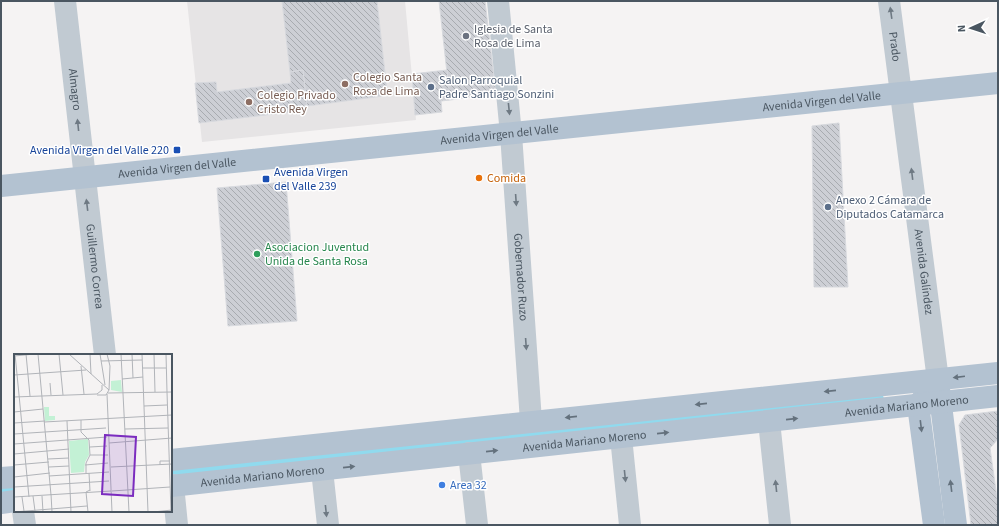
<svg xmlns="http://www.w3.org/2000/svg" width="999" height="526" font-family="'Source Sans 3',sans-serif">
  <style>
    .education { fill: #e6e4e5 }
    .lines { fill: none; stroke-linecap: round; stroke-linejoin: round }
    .stream { stroke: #90daee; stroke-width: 5.5 }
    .building { fill: url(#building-back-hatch); stroke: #d7d9de }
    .minor { stroke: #c1cad2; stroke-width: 22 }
    .major { stroke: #b3c2d1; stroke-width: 22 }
    .oneway { fill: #6e7983 }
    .oneway2 { fill: #64717d }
    .worship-dot { fill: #6b7280; stroke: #fff; stroke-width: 1.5 }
    .education-dot { fill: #8d6e63; stroke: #fff; stroke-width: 1.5 }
    .service-dot { fill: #5c6f8a; stroke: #fff; stroke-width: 1.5 }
    .transit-dot { fill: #1a4fb4; stroke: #fff; stroke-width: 1.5 }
    .food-dot { fill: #e8710a; stroke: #fff; stroke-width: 1.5 }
    .leisure-dot { fill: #2e9e5b; stroke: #fff; stroke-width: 1.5 }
    .shop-dot { fill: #3f7fe0; stroke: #fff; stroke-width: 1.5 }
    .labels { text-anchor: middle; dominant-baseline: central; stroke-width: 3; stroke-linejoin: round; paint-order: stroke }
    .worship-label { font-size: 12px; fill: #5b616d; stroke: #fff; text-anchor: start }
    .street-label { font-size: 12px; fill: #4a5661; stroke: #fff }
    .education-label { font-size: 12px; fill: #785e54; stroke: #fff; text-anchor: start }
    .service-label { font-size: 12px; fill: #4e5e75; stroke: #fff; text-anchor: start }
    .transit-label { font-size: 12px; fill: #164399; stroke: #fff; text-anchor: end }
    .food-label { font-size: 12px; fill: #c56008; stroke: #fff; text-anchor: start }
    .leisure-label { font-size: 12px; fill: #27864d; stroke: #fff; text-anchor: start }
    .shop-label { font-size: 12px; fill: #366cbe; stroke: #fff; text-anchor: start }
    .inset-road { fill: none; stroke: #b1b4b9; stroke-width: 1 }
    .view { fill: #7b2cbf; fill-opacity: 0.15; stroke: #7b2cbf; stroke-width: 2 }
    .inset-edge { fill: none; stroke: #4a5661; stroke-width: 2 }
  </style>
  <defs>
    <pattern id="building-back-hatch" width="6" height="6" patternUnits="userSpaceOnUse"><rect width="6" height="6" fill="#cdcfd5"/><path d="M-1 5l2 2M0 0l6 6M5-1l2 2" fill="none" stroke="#a8abb0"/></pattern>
  </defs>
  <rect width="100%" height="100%" fill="#f5f3f3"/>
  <path class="education" d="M187,1H405L416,120L202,142Z"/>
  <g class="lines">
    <g class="stream">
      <path d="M171,473L881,398"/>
      <path d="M1,491L15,489"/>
    </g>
  </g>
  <g class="building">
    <path d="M282,1H377L387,91L383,96L307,106L303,70L290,72Z"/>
    <path d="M439,1H485L496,94L450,100Z"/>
    <path d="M303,70L307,110L199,123L195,83L216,82L217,92L291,83L290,72Z"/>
    <path d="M447,70L450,100L441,101L442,112L415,115L412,74Z"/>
    <path d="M839,123L848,287H814L812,126Z"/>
    <path d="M286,182L297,321L228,326L217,188Z"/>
    <path d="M998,411V439L990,448L998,505V525H971L959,425L965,415Z"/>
  </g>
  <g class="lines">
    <g class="minor">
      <path id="s1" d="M65,1L105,355"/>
      <path id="s2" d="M498,1L511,134L531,421"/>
      <path id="s3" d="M889,1L938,380"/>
      <path d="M769,421L780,525"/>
      <path d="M621,437L630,525"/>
      <path d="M469,453L477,525"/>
      <path d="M322,470L328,525"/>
      <path d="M173,485L177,525"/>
      <path d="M23,511L25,525"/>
    </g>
    <g class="major">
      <path id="s4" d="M1,186L998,83"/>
      <path d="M939,389L956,525"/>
      <path d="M927,393L918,405L934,525"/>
      <path d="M171,460L998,373"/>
      <path d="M1,478L15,477"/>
      <path id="s5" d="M171,486L998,396"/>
      <path d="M1,503L15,501"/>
    </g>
  </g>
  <defs><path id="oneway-solid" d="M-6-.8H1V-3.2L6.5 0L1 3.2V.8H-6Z"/></defs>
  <g class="oneway">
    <use href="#oneway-solid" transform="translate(891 13) rotate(-98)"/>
    <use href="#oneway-solid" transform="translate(509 109) rotate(84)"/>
    <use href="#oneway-solid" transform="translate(78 125) rotate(-96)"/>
    <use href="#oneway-solid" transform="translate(912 174) rotate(-97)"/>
    <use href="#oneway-solid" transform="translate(516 200) rotate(86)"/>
    <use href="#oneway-solid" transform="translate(87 205) rotate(-97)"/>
    <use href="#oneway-solid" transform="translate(526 344) rotate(86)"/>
    <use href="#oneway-solid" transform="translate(625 476) rotate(84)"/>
    <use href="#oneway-solid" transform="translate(776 486) rotate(-96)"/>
    <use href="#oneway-solid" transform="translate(326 511) rotate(84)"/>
  </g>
  <g class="oneway2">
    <use href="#oneway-solid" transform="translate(959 377) rotate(173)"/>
    <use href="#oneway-solid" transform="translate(830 391) rotate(174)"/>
    <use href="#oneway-solid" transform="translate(701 404) rotate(174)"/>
    <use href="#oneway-solid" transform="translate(571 417) rotate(174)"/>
    <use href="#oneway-solid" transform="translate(792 419) rotate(-6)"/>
    <use href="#oneway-solid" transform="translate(921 426) rotate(83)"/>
    <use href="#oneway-solid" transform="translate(663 433) rotate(-6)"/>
    <use href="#oneway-solid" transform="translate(492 451) rotate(-6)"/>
    <use href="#oneway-solid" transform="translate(349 467) rotate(-6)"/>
    <use href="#oneway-solid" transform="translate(951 486) rotate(-97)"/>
  </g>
  <circle class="worship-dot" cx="466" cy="36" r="4"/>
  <g class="education-dot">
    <circle cx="345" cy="84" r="4"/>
    <circle cx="249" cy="102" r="4"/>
  </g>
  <g class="service-dot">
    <circle cx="431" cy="87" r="4"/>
    <circle cx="828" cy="207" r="4"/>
  </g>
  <g class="transit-dot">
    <rect x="173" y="146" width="8" height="8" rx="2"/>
    <rect x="262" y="175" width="8" height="8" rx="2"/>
  </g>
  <circle class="food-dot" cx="479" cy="178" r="4"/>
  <circle class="leisure-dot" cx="257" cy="254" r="4"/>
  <circle class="shop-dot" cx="442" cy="485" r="4"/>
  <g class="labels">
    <g class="worship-label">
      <text x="474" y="29">Iglesia de Santa<tspan x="474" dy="14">Rosa de Lima</tspan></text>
    </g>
    <g class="street-label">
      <text stroke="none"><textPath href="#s3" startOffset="46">Prado</textPath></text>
      <text stroke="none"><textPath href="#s1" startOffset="89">Almagro</textPath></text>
      <text stroke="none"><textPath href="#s4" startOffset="825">Avenida Virgen del Valle</textPath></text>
      <text stroke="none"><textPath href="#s4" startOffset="501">Avenida Virgen del Valle</textPath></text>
      <text stroke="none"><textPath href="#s4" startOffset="177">Avenida Virgen del Valle</textPath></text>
      <text stroke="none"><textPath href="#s1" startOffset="267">Guillermo Correa</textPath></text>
      <text stroke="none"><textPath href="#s3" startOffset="273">Avenida Galíndez</textPath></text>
      <text stroke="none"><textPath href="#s2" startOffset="277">Gobernador Ruzo</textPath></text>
      <text stroke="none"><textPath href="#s5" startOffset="740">Avenida Mariano Moreno</textPath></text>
      <text stroke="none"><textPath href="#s5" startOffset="416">Avenida Mariano Moreno</textPath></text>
      <text stroke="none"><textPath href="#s5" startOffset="92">Avenida Mariano Moreno</textPath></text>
    </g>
    <g class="education-label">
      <text x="353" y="77">Colegio Santa<tspan x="353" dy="14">Rosa de Lima</tspan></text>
      <text x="257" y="95">Colegio Privado<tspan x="257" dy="14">Cristo Rey</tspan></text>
    </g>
    <g class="service-label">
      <text x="439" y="80">Salon Parroquial<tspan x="439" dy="14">Padre Santiago Sonzini</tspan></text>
      <text x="836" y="200">Anexo 2 Cámara de<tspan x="836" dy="14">Diputados Catamarca</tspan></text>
    </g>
    <g class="transit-label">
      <text x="169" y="150">Avenida Virgen del Valle 220</text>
      <text x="274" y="172" text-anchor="start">Avenida Virgen<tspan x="274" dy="14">del Valle 239</tspan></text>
    </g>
    <g class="food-label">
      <text x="487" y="178">Comida</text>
    </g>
    <g class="leisure-label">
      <text x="265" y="247">Asociacion Juventud<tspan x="265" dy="14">Unida de Santa Rosa</tspan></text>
    </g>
    <g class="shop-label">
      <text x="450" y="485">Area 32</text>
    </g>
  </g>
  <g transform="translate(14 354)">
    <rect width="158" height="158" fill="#f5f3f3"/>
    <path d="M30,53H35V62H41V66L31,67ZM74,85L75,101L71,108L70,118L57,119L55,87Z" fill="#c3f1d5"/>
    <path d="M107,26L108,38L97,36V27Z" fill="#c3f1d5"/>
    <path class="inset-road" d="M1,0L15,143M12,0L16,42M24,0L37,141M45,0L49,41M55,0L95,36L92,41H83M76,0L77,20M86,0L91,31M93,0L96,12L95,36M107,0L115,158M118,0L119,24M128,0L134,158M140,0L141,38M152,0L153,38M0,2L21,0M87,7L128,6M67,12L70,40M129,14H152M0,21L72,16M108,25L129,23M36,29L37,41M153,38L157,158M94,39L158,38M93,40L98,158M0,43L83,40L88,36V31M130,52L153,51M0,58L29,55M67,66V78L75,86L76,101L72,109V119M53,67L57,158M30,68L158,61M0,69L31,67M111,75L154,74M0,80L92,74M95,89L158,84M0,90L93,83M76,93L93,92M0,100L55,95M76,101H94M34,105L55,104M0,111L35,108M71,111L94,109M146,111V107H156M35,113L55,112M97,113L158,110M75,119L76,137M35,122L95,118M0,123L36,119M0,133L95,127M98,137L156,133M37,140L38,158M19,142L21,157M28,142L29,158M0,143L97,137M8,143L10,157M0,158L73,152M74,158L72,138L76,136M139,158L158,156"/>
    <path class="view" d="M91,81L122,83L119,142L88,140Z"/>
    <rect width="158" height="158" class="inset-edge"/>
  </g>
  <rect width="999" height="526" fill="none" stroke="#4a5661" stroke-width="4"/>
  <g transform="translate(971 28) rotate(267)" stroke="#ffffff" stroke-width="3" paint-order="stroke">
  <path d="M0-3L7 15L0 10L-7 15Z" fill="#4a5661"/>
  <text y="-6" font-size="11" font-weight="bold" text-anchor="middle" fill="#4a5661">N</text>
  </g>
</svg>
